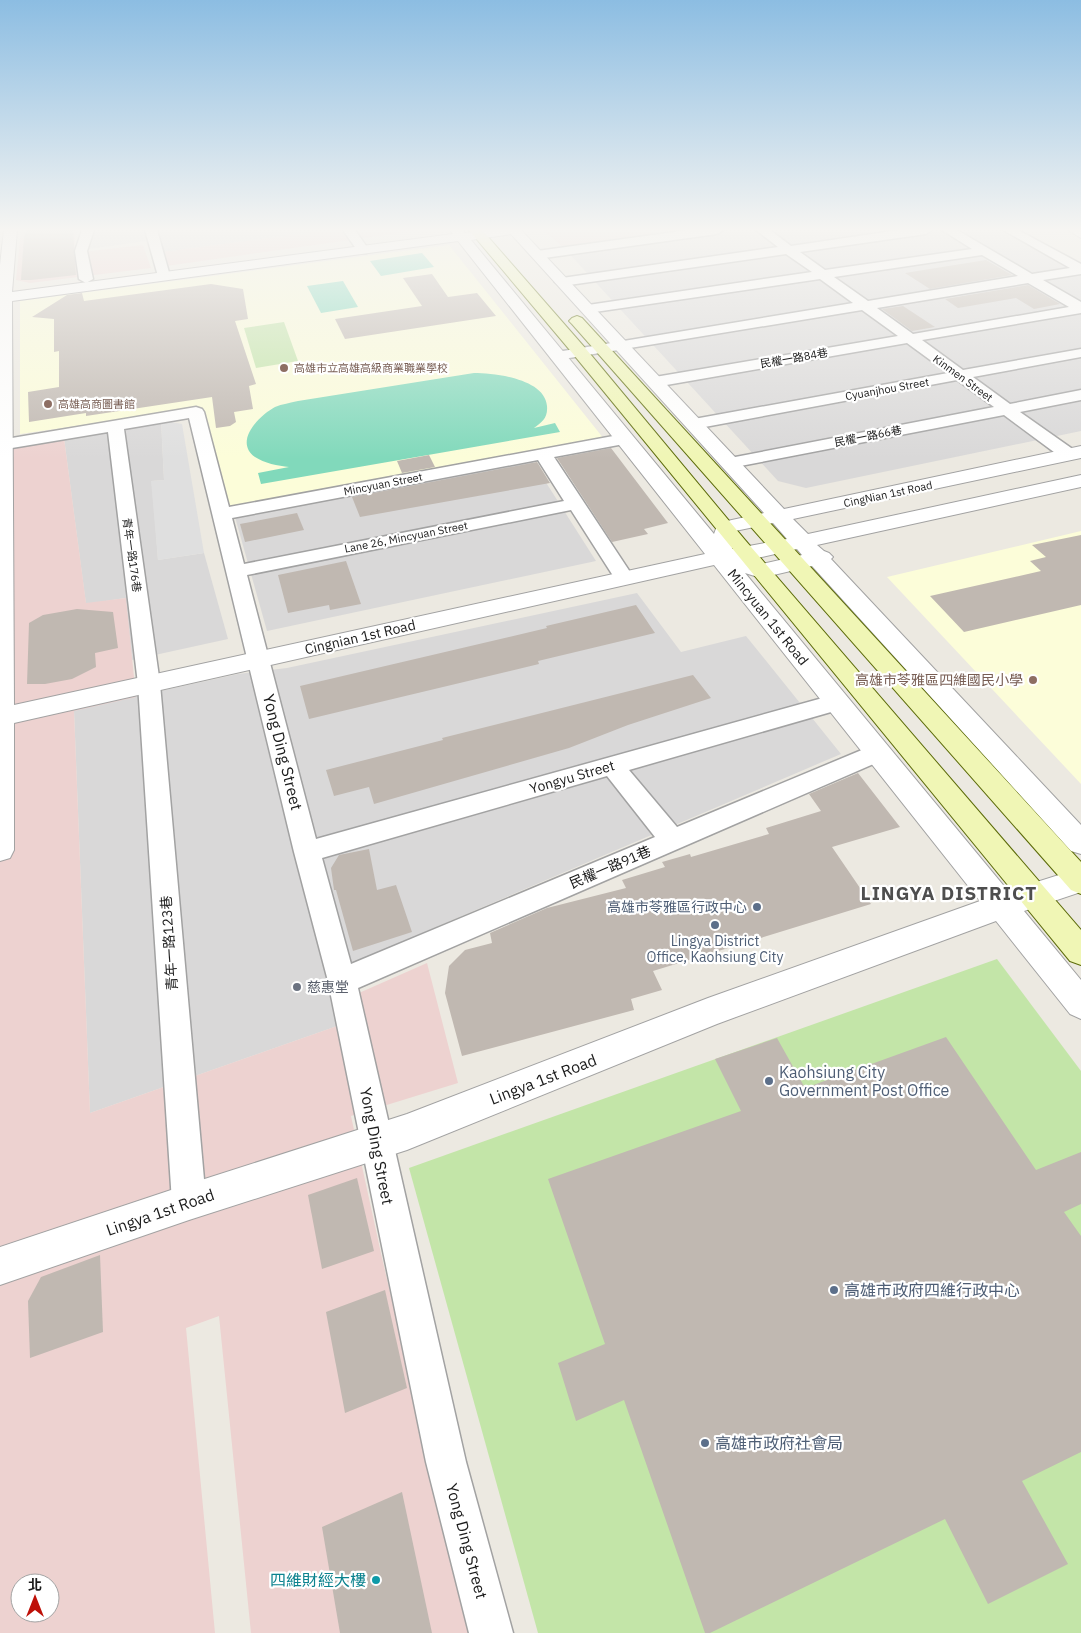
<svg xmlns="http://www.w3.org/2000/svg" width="1081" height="1633" font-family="'IBM Plex Sans','Noto Sans TC',sans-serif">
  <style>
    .residential { fill: #d9d8d8 }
    .commercial { fill: #edd2d0; fill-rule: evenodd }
    .education { fill: #fcfdd9 }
    .grass { fill: #c3e5a8 }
    .pitch { fill: #81d9bb }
    .parking { fill: #dfdfdf }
    .building { fill: #c0b8b1 }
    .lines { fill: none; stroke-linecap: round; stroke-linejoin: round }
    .minor-casing { stroke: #a2a2a2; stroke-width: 3 }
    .tertiary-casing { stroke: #a2a2a2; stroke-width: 2 }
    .secondary-casing { stroke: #5c6b09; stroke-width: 2 }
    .minor { fill: #fff; fill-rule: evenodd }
    .tertiary { fill: #fff; fill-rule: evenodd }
    .secondary { fill: #f0f6b5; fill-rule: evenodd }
    .education-dot { fill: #8d6e63; stroke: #fff; stroke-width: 2 }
    .service-dot { fill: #5c6f8a; stroke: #fff; stroke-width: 2 }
    .worship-dot { fill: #6b7280; stroke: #fff; stroke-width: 2 }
    .culture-dot { fill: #0f9aa8; stroke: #fff; stroke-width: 2 }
    .labels { text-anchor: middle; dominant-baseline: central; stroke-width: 4.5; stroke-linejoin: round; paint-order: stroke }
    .far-street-label { font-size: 11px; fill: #1b1b1b; stroke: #fff }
    .far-education-label { font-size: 11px; fill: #785e54; stroke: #fff; text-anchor: start }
    .street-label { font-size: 14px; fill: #1b1b1b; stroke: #fff }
    .education-label { font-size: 14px; fill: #785e54; stroke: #fff; text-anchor: end }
    .service-label { font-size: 14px; fill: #4e5e75; stroke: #fff; text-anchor: end }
    .worship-label { font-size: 14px; fill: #5b616d; stroke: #fff; text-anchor: start }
    .near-street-label { font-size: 16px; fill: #1b1b1b; stroke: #fff }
    .near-service-label { font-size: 16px; fill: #4e5e75; stroke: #fff; text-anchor: start }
    .near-culture-label { font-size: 16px; fill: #0d838f; stroke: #fff; text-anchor: end }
    .district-label { font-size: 19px; font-weight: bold; letter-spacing: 1px; fill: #4e4e4e; stroke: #fff }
  </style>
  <rect width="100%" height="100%" fill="#ece9e1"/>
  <g class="residential">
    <path d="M96,230H331L163,252L161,239L89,249Z"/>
    <path d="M697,230H871L877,234L905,230H1000L1081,275V431L806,488L778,481L564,248Z"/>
    <path d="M161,420L164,480L152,481L158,560L204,553L228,639L132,660L125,598L86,604L64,438Z"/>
    <path d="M531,459L596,561L267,631L235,517Z"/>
    <path d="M637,593L681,652L746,636L841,754L326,974L340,1025L90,1113L74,710L238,674L287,668Z"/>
  </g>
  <g class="commercial">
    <path d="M21,230H76L74,253L143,245L151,268L30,283L16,280Z"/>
    <path d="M331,230H421L166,266L163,252Z"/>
    <path d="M543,230H700L565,249Z"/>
    <path d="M64,438L86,603L126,598L136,697L74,711L90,1113L340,1025L334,1004L427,963L458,1083L351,1116L382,1258L470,1633H251L219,1316L186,1328L215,1633H0V450ZM20,1583H50V1613H20Z"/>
  </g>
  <g class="education">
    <path d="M449,245L604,439L227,509L200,408L20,434V301Z"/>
    <path d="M1081,531V784L887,577Z"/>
  </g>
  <g class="grass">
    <path d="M284,322L298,361L256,368L244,328Z"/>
    <path d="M997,959L1081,1071V1633H538L409,1168Z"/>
  </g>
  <g class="pitch">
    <path d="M422,253L434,267L381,276L370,261Z"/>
    <path d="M343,281L358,307L321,313L307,286Z"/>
    <path d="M474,373C496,373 545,379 547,406C548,418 542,422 534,428L555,423L560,432L261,484L258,473L289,467C278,466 264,463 255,457C233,441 260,415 275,407C282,404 290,403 298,401Z"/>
  </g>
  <path class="parking" d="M161,420L182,424L204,553L158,560L151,481L164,480Z"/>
  <g class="building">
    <path d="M28,230H73L76,275L31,280H21L24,236Z"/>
    <path d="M986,260L1012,275L930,289L905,273Z"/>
    <path d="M432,274L448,297L477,293L496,316L345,339L335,319L422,306L403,278Z"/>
    <path d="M211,284L243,289L248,319L235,321L256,384L249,386L253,409L234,412L236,422L230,426L216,428L212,397L86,416V413L29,422L28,392L59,387V351L54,352V319L32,317L67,295L82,293L84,301Z"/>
    <path d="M1028,285L1060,304L1034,309L1016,298L958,308L945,299Z"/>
    <path d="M903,306L935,327L912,331L882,309Z"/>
    <path d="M611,448L668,523L644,529L648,534L612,542L557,458Z"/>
    <path d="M429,455L435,467L402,473L397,461Z"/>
    <path d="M537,462L550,483L360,517L352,497Z"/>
    <path d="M297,513L304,530L245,542L240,524Z"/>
    <path d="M1081,535V605L964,632L930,596L1041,571L1030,561L1046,557L1032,545Z"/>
    <path d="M346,561L361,604L330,610L329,605L288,613L278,575Z"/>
    <path d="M636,605L655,633L538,661L539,664L309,719L300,686L547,628L546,626Z"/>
    <path d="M77,609L113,612L118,648L95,653L96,667L72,679L45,684H27L29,623L43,615Z"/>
    <path d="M693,675L711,698L628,725L569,748L374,804L369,787L334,796L326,770L443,740L442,738Z"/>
    <path d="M858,773L900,827L832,847L871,904L653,971L662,990L631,999L634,1010L462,1056L445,993L449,966L465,950L492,943L490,933L547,908L626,888L622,880L665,867L662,862L690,854L691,857L769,834L766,828L821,811L809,794Z"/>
    <path d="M369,849L377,890L396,885L412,932L353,951L336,890H334L331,868L339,855Z"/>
    <path d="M946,1037L1036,1170L1081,1152V1204L1064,1212L1081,1236V1452L1022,1481L1068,1564L988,1604L945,1519L710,1633H705L624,1400L576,1421L558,1363L605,1344L548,1179L741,1111L715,1059L777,1038L805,1088Z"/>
    <path d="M357,1178L374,1251L322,1269L308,1195Z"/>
    <path d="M100,1255L103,1332L30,1358L28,1301L41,1277Z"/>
    <path d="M385,1290L407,1388L345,1413L326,1312Z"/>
    <path d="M402,1492L432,1633H340L322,1527Z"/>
  </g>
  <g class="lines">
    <g class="minor-casing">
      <g id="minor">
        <path d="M82,230H94L87,251L93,279L86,283L79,279L75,251Z"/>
        <path d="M145,230H157L170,276L169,279H159L158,276Z"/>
        <path d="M343,230H355L369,250L367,253H359Z"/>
        <path d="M689,230H723L717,234L537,259L531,255L537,251Z"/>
        <path d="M756,230H770L791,246L899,230H932L926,234L800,252L825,270L972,249L942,230H957L1032,274L1070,268L1003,230H1018L1081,264V274L1043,280L1081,302V313L922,340L963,370L1081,349V357L973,377L1010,404L1081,390V400L1020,412L1074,450L1076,454L1074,458H1062L1004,415L730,468L724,467L721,463L724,459L730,458L994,407L957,380L694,429L688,427L686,424L688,421L694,419L948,373L907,343L655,387L650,385L647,382L650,379L655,377L898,336L862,310L557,360L552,359L550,356L552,353L557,352L853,303L820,279L588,313L581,309L588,305L812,272L786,254L562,286L555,282L562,278L778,247ZM982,255L1018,276L868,301L834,277ZM1028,283L1069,307L913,334L877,308Z"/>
        <path d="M196,407L202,409L204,412L229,507L624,434L630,435L632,439L630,443L624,444L554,457L634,578L631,582L624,584L617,582L571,510L247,575L316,839L837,694L845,696L848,702L845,708L629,770L677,827L869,747L877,744L885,747L889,753L885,759L358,988L466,1462L513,1633H469L426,1462L328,981L294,852L189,418L124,429L160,684L206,1202L201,1214L189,1219L177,1214L172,1202L138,684L108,432L0,450V440ZM538,460L564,501L244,564L232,518ZM607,776L655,837L351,964L322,858Z"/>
      </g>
    </g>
    <g class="tertiary-casing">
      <g id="tertiary">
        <path d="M4,230H17L12,292L453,234L450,230H463L465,233L483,230H521L784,509L1081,446V458L793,519L808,534L1081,475V487L817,545L824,551L829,553L833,557L831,559L1081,825V854L1071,851L812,566L761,578L745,573L1008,891L1081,868V892L1024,911L1081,980V1019L1070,1014L996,921L717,1024L407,1150L189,1220L0,1285V1247L189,1184L407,1114L708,998L980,901L714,565L14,723V850L10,858L0,861V265ZM511,234L764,513L718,523L714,534L471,240ZM458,241L705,554L14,705L12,301ZM773,523L787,539L732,549L735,531ZM797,549L802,555L762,564L749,560Z"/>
        <path d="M1068,230H1081V238Z"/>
      </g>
    </g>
    <g class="secondary-casing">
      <g id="secondary">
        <path d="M469,230H482L586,349L745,540L1081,930V965L1070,961L574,355Z"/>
        <path d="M577,316L582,318L1081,862V894L1071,890L572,324L569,321L572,318Z"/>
      </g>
    </g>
    <use href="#minor" class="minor"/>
    <use href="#tertiary" class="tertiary"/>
    <use href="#secondary" class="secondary"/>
  </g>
  <linearGradient id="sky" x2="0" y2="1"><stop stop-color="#8cbde2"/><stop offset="0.5" stop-color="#f6f5f2"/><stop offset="1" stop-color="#f6f5f2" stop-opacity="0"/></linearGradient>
  <rect width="1081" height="459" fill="url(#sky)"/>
  <g class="education-dot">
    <circle cx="284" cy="368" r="5"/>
    <circle cx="48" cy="404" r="5"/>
    <circle cx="1033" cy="680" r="5"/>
  </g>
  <g class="service-dot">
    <circle cx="757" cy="907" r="5"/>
    <circle cx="715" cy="925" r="5"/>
    <circle cx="769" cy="1081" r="5"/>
    <circle cx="834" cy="1290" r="5"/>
    <circle cx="705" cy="1443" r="5"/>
  </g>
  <circle class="worship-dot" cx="297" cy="987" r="5"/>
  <circle class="culture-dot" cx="376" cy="1580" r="5"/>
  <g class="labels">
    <g class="far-street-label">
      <text transform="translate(794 358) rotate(-10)">民權一路84巷</text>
      <text transform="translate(963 378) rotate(36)">Kinmen Street</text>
      <text transform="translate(887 389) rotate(-10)">Cyuanjhou Street</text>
      <text transform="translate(868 436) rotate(-11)">民權一路66巷</text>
      <text transform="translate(383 484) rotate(-11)">Mincyuan Street</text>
      <text transform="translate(888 494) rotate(-12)">CingNian 1st Road</text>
      <text transform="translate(406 537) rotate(-11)">Lane 26, Mincyuan Street</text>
      <text transform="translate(132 555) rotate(82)">青年一路176巷</text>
    </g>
    <g class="far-education-label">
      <text x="294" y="368">高雄市立高雄高級商業職業學校</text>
      <text x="58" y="404">高雄高商圖書館</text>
    </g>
    <g class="street-label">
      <text transform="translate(768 617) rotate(51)">Mincyuan 1st Road</text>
      <text transform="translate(360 637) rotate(-13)">Cingnian 1st Road</text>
      <text transform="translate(572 777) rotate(-16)">Yongyu Street</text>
      <text transform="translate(610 867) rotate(-23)">民權一路91巷</text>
      <text transform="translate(169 943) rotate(-94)">青年一路123巷</text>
    </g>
    <g class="education-label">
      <text x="1023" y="680">高雄市苓雅區四維國民小學</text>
    </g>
    <g class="service-label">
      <text x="747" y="907">高雄市苓雅區行政中心</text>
      <text x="715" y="941" text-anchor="middle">Lingya District<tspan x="715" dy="16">Office, Kaohsiung City</tspan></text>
    </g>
    <g class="worship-label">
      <text x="307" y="987">慈惠堂</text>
    </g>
    <g class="near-street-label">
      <text transform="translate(283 752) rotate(76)">Yong Ding Street</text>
      <text transform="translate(543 1079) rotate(-21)">Lingya 1st Road</text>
      <text transform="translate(377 1146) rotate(79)">Yong Ding Street</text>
      <text transform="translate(160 1212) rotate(-19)">Lingya 1st Road</text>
      <text transform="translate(467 1541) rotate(75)">Yong Ding Street</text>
    </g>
    <g class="near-service-label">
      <text x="779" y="1072">Kaohsiung City<tspan x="779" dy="18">Government Post Office</tspan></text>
      <text x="844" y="1290">高雄市政府四維行政中心</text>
      <text x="715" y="1443">高雄市政府社會局</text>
    </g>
    <g class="near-culture-label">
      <text x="366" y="1580">四維財經大樓</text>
    </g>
    <g class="district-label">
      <text x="949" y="893">LINGYA DISTRICT</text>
    </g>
  </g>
  <g transform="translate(35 1598)"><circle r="24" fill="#ffffff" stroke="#a4a4a4"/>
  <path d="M0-4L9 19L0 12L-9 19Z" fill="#be1008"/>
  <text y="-8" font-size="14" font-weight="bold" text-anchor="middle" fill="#1b1b1b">北</text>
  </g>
</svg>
